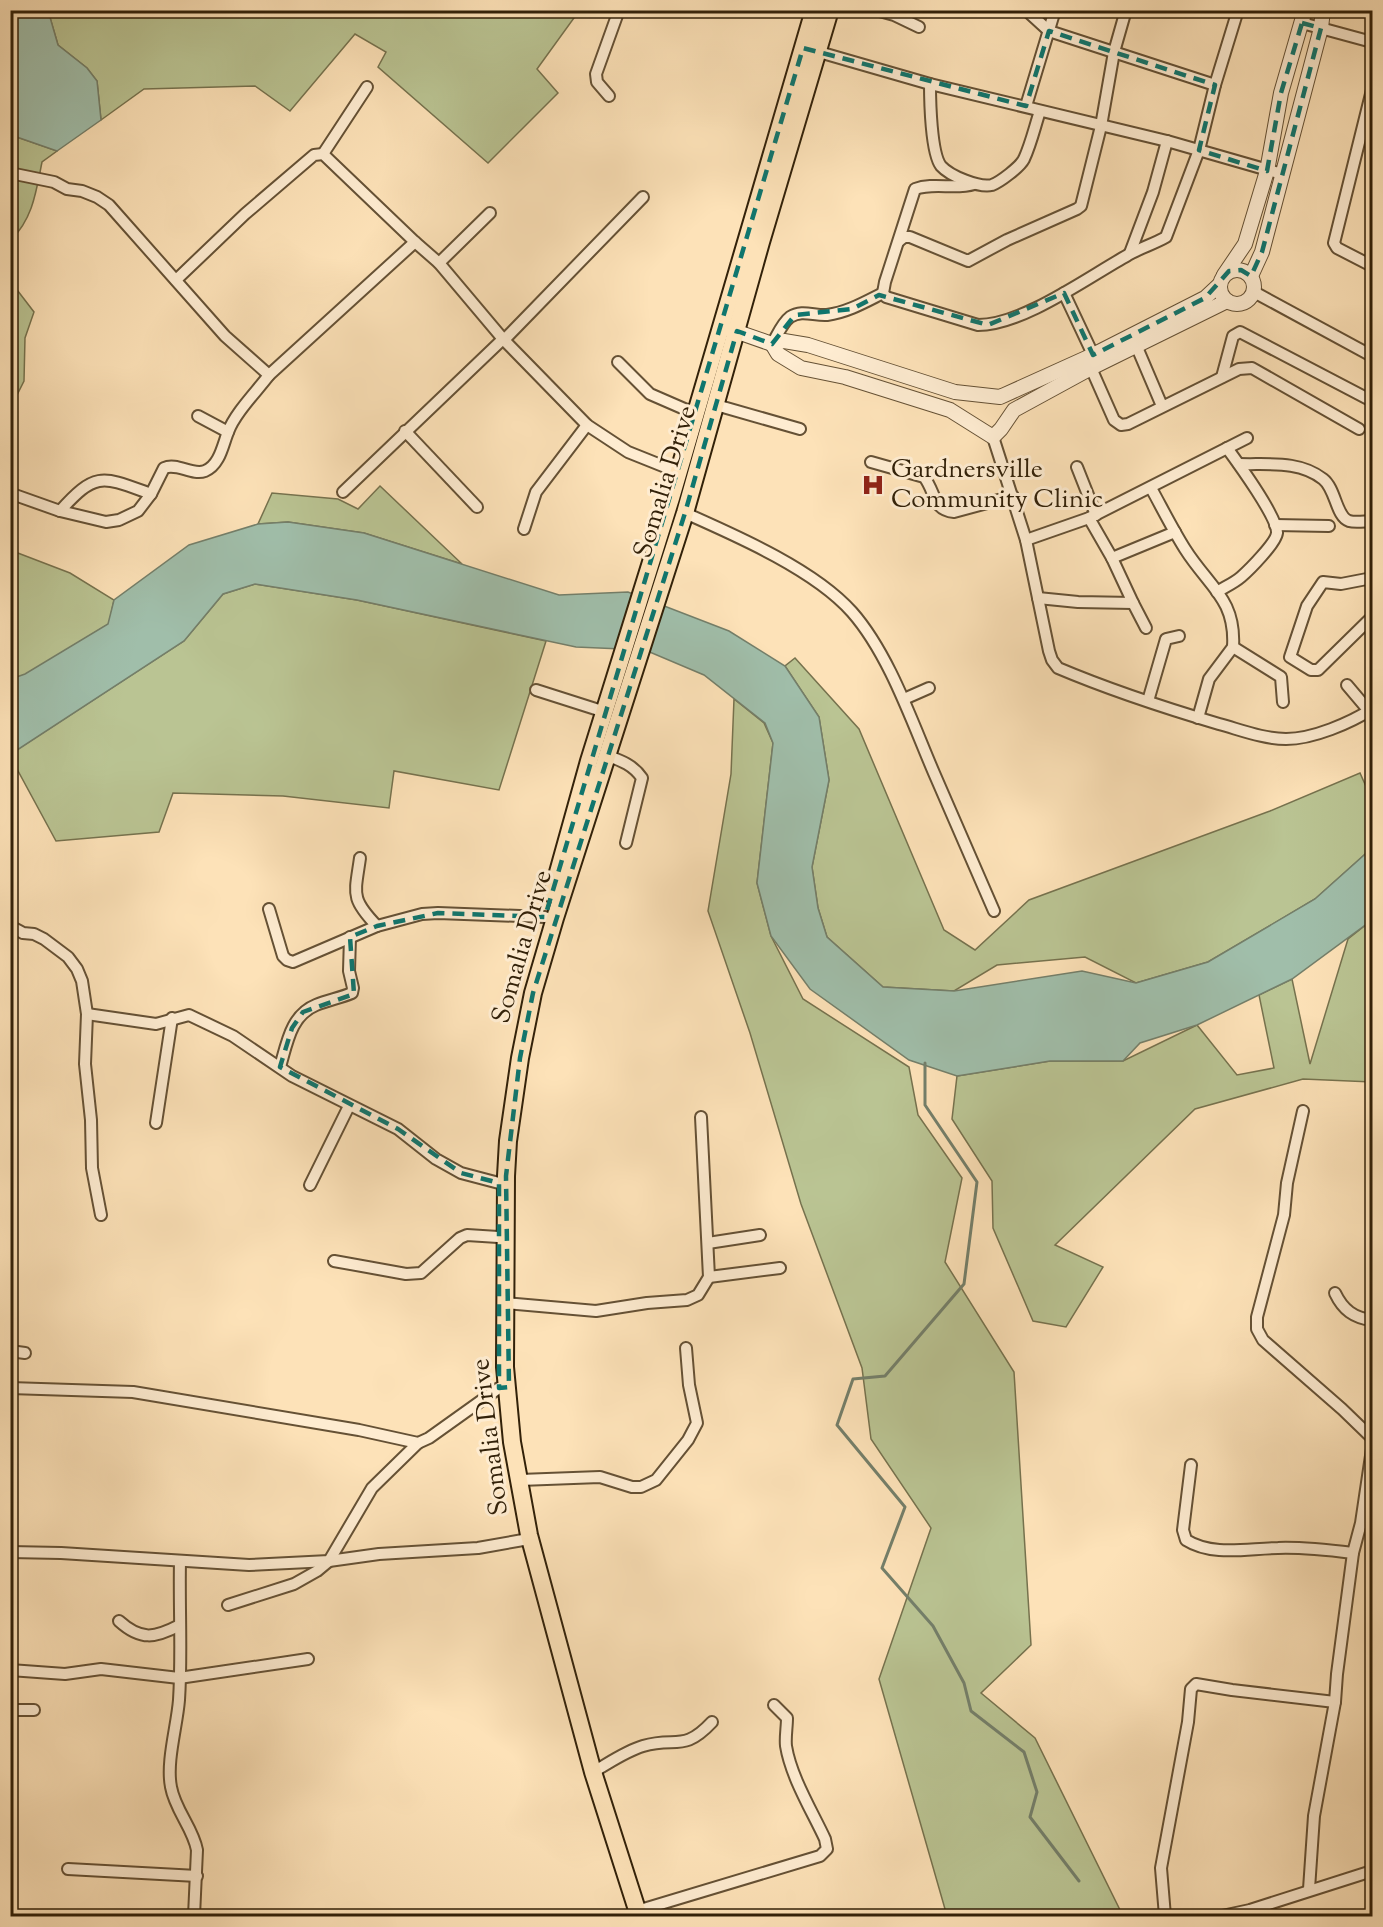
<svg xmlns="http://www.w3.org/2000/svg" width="1383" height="1927" font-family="'Sorts Mill Goudy',serif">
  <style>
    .green { fill: #bac493; stroke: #76724e; stroke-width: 1.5 }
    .water { fill: #a0beaa; stroke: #747f6a; stroke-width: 1.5 }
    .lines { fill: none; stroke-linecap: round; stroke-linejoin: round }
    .stream { stroke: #747f6a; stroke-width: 3 }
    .minor-casing { stroke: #655135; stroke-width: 14 }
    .tertiary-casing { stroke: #655135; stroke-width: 16 }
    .primary-casing { stroke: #322109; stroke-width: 20 }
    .minor { stroke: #feecd1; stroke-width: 10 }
    .tertiary { stroke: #feecd1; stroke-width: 14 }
    .primary { stroke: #fde2b8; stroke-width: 16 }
    .marked { fill: none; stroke: #0f766e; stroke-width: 4.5; stroke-dasharray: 12 8; stroke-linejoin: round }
    .labels { text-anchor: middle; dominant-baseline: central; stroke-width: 6; stroke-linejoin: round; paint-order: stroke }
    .poi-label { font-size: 26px; fill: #322109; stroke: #feecd1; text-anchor: start }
    .street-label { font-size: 26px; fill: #322109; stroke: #feecd1 }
  </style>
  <rect width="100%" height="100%" fill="#fde2b8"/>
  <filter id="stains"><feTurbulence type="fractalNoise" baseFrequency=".00333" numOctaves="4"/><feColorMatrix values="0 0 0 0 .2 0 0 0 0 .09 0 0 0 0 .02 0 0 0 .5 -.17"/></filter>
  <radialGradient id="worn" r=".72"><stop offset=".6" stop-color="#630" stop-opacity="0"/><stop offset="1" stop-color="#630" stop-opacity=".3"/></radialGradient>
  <g class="green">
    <path d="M51,10L579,11L537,69L558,93L488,163L378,67L386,52L355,34L290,111L255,86L144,89L101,120L97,81L87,68L58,45L49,14Z"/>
    <path d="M11,135L57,151L42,162C36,192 33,218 11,240Z"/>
    <path d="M11,282L34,312L25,338L24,381L11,407Z"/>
    <path d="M380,486L462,564L364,533L288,522L258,524L272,493L338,499L358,509Z"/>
    <path d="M10,550L70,573L114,600L109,624L25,675L11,679Z"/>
    <path d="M255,584L357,600L546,641L499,790L394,771L389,808L283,796L173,793L159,832L56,841L11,758L10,754L184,641L223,594Z"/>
    <path d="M795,658L859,729L944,930L975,950L1029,900L1270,811L1360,773L1372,800V848L1315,899L1208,962L1136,983L1085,957L997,965L954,991L883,987L827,937L818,908L812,867L829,780L819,717L785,666Z"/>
    <path d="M734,699L764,723L773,743L757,883L771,936L803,999L909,1067L918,1115L962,1178L945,1262L1014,1372L1031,1645L981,1693L1035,1738L1123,1916H947L879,1679L931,1528L871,1439L862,1368L801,1204L750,1033L708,911L731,774Z"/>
    <path d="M1372,920V1082L1303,1079L1195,1109L1055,1245L1103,1267L1066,1327L1033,1321L993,1228L992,1181L952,1119L957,1076L1050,1061H1123L1197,1025L1237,1075L1274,1068L1259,995L1292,979L1310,1064L1348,939Z"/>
  </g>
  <g class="water">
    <path d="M15,11H51L49,14L58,45L87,68L97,81L101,120L57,151L11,135L10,38Z"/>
    <path d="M288,522L364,533L559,595L628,592L729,631L785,666L819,717L829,780L812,867L818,908L827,937L883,987L954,991L1082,971L1136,983L1208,962L1315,899L1372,848V920L1292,979L1197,1025L1140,1043L1123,1061H1050L957,1076L909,1060L810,989L771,936L757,883L773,743L765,723L704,675L645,650L576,647L357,600L255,584L223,594L184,641L11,754V679L25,674L108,624L114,600L189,545L258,524Z"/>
  </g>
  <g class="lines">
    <path class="stream" d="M925,1063V1105L977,1182L964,1284L885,1376L853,1379L837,1425L905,1507L882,1568L933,1626L964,1683L971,1711L1024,1752L1037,1792L1030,1817L1079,1881"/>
    <g class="minor-casing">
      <g id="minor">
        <path d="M876,10L894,15L919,27"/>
        <path d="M1026,10L1049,31L1215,85"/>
        <path d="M1302,23L1372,42"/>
        <path d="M812,50L930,84L1167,141L1282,174"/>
        <path d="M930,84C930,101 931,153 941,166C950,176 979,188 992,185C1000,182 1020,167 1024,159C1031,144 1035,126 1040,111"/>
        <path d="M1372,90L1334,243L1337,248L1372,266"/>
        <path d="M609,96L597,82L596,74L619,10"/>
        <path d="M1026,106L1055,10"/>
        <path d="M323,154L367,87"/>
        <path d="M10,173L54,182L67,189L82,191L97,197L109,205L225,336L269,375L415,242L439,263L503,339L587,425L628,452L678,472"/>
        <path d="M974,184C955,190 934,182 915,189L885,282L883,293L886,297L978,325C1023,325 1088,277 1128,255C1140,248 1154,244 1166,237L1199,150L1215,85L1238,10"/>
        <path d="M899,241L904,237H910L968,261L1007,240L1077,209L1081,206L1101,126L1114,52L1126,10"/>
        <path d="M1130,253L1153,192L1167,141"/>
        <path d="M439,263L490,213"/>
        <path d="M176,280L245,214L314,155L323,154L415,242"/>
        <path d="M1254,292L1372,356"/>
        <path d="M1064,293L1096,361"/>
        <path d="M504,340L643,197"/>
        <path d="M772,344C777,336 782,323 790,317C802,309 814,316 827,315C848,312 865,302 883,293"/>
        <path d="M1136,345L1162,406"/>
        <path d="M618,362L650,394L696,414"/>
        <path d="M1091,368L1114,420L1121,425L1128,424L1239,369L1252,368L1359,429"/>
        <path d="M1222,377L1233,336L1240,332L1372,401"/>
        <path d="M716,405L800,429"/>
        <path d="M198,416L228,432"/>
        <path d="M405,431L477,507"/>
        <path d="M993,437L1026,540L1049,651L1052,660L1058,668C1110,690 1165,708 1219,724C1241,730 1264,739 1286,739C1313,739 1350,723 1372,709"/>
        <path d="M871,462L924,477C936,492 932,510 954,512L1013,496"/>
        <path d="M1239,464C1267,465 1299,460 1323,479C1336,489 1336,517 1349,521C1356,523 1365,521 1372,521"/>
        <path d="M1077,467L1096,515"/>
        <path d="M1151,488C1162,508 1173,530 1185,549C1209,587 1236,599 1233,647"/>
        <path d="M343,492L503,339"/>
        <path d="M15,495L60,511L106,522L119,520L138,511L151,494L164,468C177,462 192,476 205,471C220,465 223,444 228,432C235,413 257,391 269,375"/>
        <path d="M60,511C96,471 102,476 151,494"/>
        <path d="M685,513C737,536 815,570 852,612C889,654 912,722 934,773C954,819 974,865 994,911"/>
        <path d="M1275,525L1329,526"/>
        <path d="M524,529L536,492L587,425"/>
        <path d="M1026,540L1089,518L1247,438"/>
        <path d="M1112,558L1175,532"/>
        <path d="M1372,578L1341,584L1323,582L1307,606L1290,657L1311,670H1318L1372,617"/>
        <path d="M1217,592C1225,587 1234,583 1241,577C1249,570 1276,543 1277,533C1278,518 1238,463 1227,448"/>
        <path d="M1038,598L1078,602L1133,603L1112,558L1089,518"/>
        <path d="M1133,603L1146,628"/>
        <path d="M1347,685L1369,711"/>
        <path d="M536,690L605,712"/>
        <path d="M904,699L929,688"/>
        <path d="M1148,701L1166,639L1179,636"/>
        <path d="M1198,718L1209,679L1233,647L1281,677L1283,702"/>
        <path d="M608,756C622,761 633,765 642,778L626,843"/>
        <path d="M360,858C355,894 350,898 377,926"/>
        <path d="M269,909L283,956L287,960L293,962L377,926L422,914L438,913L545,917"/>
        <path d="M10,926L23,933L34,934L44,939L68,957L77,969L82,981L87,1014L85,1064L91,1120L92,1168L101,1215"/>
        <path d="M87,1014L156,1024L189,1015L233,1036L292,1076L398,1129L436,1159L461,1173L499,1183"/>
        <path d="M280,1067C287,1043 291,1015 316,1005C328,1000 340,998 352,993L353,988L349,971L350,937"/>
        <path d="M1303,1111L1287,1183L1284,1215L1257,1317V1329L1263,1340L1342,1409L1372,1438"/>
        <path d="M156,1123L172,1018"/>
        <path d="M310,1185L349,1106"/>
        <path d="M708,1243L760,1235"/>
        <path d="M334,1261L406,1274L421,1273L460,1238L467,1235L498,1237"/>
        <path d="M709,1277L780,1268"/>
        <path d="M1335,1293C1343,1310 1354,1318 1372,1320"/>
        <path d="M506,1303L596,1311L647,1303L687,1300L698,1295L709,1277L701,1117"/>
        <path d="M10,1351L25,1353"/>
        <path d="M10,1388L133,1392L359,1430L418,1443L429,1438L499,1388L509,1387"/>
        <path d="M1191,1465L1183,1530L1186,1540C1213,1557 1249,1548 1278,1548C1303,1547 1328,1550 1353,1553"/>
        <path d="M520,1480L600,1477L632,1487H641L656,1480L688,1440L697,1423L689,1385L686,1348"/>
        <path d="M10,1552L61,1553L249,1565L329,1561L379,1554L478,1548L523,1540"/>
        <path d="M180,1562C179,1608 182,1654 179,1700C177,1726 166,1762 171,1787C175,1810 193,1828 197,1850L194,1916"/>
        <path d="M228,1605L294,1584L317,1571L329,1561L372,1488L418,1443"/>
        <path d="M119,1621C141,1641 155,1638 180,1625"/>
        <path d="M10,1670L65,1674L101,1669L179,1678L308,1659"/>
        <path d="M10,1710H34"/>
        <path d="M593,1772C609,1763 626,1751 643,1746C676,1736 683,1753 712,1722"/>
        <path d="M68,1869L197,1876"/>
        <path d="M1309,1889L1314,1816L1335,1702L1337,1674L1353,1553L1361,1523L1372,1449"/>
        <path d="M637,1911L820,1856L827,1849L825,1839C812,1811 791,1777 786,1746C785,1738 787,1727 787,1718L774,1705"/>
        <path d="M1165,1916L1161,1868L1188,1722L1191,1689L1196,1684L1232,1690L1335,1702"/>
        <path d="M1222,1916L1250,1910L1372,1871"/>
      </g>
    </g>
    <g class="tertiary-casing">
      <g id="tertiary">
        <circle cx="1237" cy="287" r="17"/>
        <path d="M1224,275L1245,244L1267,171L1281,93L1305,10"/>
        <path d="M1251,276L1262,252L1321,28L1323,10"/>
        <path d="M729,329L772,344L784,341L808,345L955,392L1000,397L1093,355L1205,298L1220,284"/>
        <path d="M772,344L778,354L801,368L845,377L950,410L993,437L1001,429L1014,410L1091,368L1227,301"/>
      </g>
    </g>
    <g class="primary-casing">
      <g id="primary">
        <path d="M552,894L589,761L671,498L814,10"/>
        <path d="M639,1916L593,1772L529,1535L512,1442L505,1367L506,1176L508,1141L520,1058L533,993L555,918L685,513L761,242L830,10"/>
      </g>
    </g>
    <use href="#minor" class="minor"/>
    <use href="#tertiary" class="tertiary"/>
    <use href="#primary" class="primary"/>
  </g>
  <path class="marked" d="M1302,23L1321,28L1262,252L1251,276L1241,270L1229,271L1205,298L1093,355L1064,293L988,325L879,295L852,309L795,315L772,344L737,331L685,513L533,993L520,1058L506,1176L509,1387L499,1388V1183L461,1173L398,1129L280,1067L292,1028L303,1012L354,994L350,937L377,926L438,913L545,917L803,48L1026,106L1049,31L1215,85L1199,150L1267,171L1281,93Z"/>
  <defs>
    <g id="hospital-bare" transform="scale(1.8)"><path d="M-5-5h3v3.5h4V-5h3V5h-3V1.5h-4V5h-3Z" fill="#8f2418" stroke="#feecd1" stroke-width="2.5" paint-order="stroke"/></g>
  </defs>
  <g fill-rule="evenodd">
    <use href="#hospital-bare" x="873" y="485"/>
  </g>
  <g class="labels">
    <g class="poi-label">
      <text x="891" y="470">Gardnersville<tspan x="891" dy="30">Community Clinic</tspan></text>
    </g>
    <g class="street-label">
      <text transform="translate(666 482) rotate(-73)">Somalia Drive</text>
      <text transform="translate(523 947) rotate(-74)">Somalia Drive</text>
      <text transform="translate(491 1437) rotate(-97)">Somalia Drive</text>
    </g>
  </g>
  <rect width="1383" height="1927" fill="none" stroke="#fde2b8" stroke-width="36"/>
  <rect x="12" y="12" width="1359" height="1903" fill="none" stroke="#322109" stroke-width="3"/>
  <rect x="18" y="18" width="1347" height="1891" fill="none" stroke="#322109" stroke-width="1.5"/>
  <rect width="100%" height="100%" filter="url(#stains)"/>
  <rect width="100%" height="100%" fill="url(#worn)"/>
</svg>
